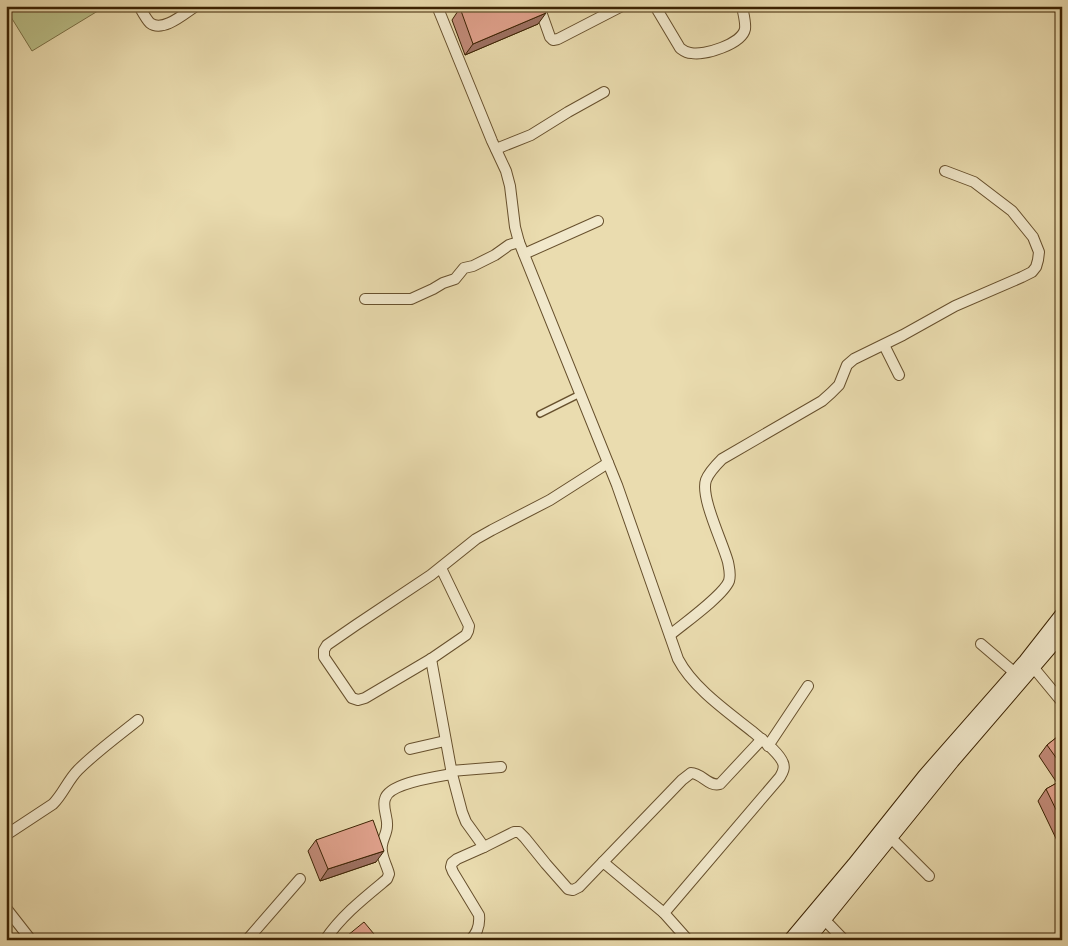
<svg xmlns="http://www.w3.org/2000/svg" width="1068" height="946" font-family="Alegreya,serif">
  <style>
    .green { fill: #babf88; stroke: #7a7045 }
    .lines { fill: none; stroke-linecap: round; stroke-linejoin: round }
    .service-casing { stroke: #67502d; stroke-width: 8 }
    .minor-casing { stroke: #67502d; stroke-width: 12 }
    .secondary-casing { stroke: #3b2202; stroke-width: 16 }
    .service { stroke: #f1e8cb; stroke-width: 5 }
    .minor { stroke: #f1e8cb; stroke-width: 10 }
    .secondary { stroke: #f1e8cb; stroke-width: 14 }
    .wall { fill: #c28b79; stroke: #3b2202 }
    .shaded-wall { fill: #9e7163; stroke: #3b2202 }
    .building { fill: #e1a28d; stroke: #3b2202 }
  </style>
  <rect width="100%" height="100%" fill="#eadcaf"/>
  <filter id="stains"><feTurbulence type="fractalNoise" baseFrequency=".004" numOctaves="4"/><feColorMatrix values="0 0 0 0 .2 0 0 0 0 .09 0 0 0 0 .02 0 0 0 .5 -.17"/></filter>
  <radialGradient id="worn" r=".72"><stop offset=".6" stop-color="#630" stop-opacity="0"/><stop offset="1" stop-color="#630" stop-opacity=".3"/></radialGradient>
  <path class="green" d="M6,6H106L32,51L6,9Z"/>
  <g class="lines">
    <g class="service-casing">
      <path id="service" d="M540,414L580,394"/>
    </g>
    <g class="minor-casing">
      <g id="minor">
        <path d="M139,6C142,11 146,19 150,23C163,33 185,13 196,6"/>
        <path d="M437,6L492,141L506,171L510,186L515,227L519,242L617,485L678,659C693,688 728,712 753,732C761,739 779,752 783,763C785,768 783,772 780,777L664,913L688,940"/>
        <path d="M539,6L550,37L553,40L558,39L622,6"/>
        <path d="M655,6L680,48C684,51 686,53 691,53C704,56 742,44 745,29C746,22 743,13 742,6"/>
        <path d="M496,149L531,135L568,112L604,92"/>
        <path d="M524,254L598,221"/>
        <path d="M365,299H411L433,289L443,283L455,279L464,268L473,266L495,255L509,245L519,242"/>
        <path d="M884,345L899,375"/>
        <path d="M441,568L469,626L468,631L466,635L431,659L365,698L358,700L352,698L324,657V650L327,645L356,625L431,575L476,539L492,530L550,500L608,463"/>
        <path d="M670,635C683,624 723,596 729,581C731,574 729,568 728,562C723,543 700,497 706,480C709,472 716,465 722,459L822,401L831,393L839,385L847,365L854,359L903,335L955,306L1022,277L1032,272L1036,267L1038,260L1039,252L1033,237L1012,211L974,182L945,171"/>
        <path d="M981,644L1015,673"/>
        <path d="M431,659L452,774L462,812L466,822L484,847L514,832H519L525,838L546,864L568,889L573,890L579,887L603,862L664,913"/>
        <path d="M1028,663L1033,667L1062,702"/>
        <path d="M768,746L808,686"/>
        <path d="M410,749L445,741"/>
        <path d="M451,771L501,767"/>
        <path d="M6,835L53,804C63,794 68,780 78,770C96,752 118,736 138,720"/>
        <path d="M890,837L929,876"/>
        <path d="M603,862L682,780L691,773C702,773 708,787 720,784L762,739"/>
        <path d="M6,908L31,940"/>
        <path d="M820,915L844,940"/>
        <path d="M247,940L300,879"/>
        <path d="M325,940C342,915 364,898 387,879L389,874C387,865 380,855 382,845C383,838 387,833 387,826C388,818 382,807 385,799C389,783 436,777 452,774"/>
        <path d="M470,940C478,933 480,925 479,915L453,872L451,867L452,863L457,859L484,847"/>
      </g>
    </g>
    <g class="secondary-casing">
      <g id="secondary">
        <path d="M791,940L854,865L925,776L1026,661L1062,615"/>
        <path d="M807,940L952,761L1062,633"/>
      </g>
    </g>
    <use href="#service" class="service"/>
    <use href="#minor" class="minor"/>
    <use href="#secondary" class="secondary"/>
  </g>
  <g class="wall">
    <path d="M460,8L538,24L465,55L452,20Z"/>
    <path d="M1062,733V851L1038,801L1046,789L1057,783L1039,756L1047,745Z"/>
    <path d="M316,840L376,862L320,881L308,851Z"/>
  </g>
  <g class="shaded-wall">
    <path d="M546,13L538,24L465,55L473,44Z"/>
    <path d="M384,851L376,862L320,881L328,869Z"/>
  </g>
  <g class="building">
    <path d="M464,6H544L546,13L473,44L460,8Z"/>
    <path d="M1062,733V766L1047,745Z"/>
    <path d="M1062,780V822L1046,789Z"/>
    <path d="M373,820L384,851L328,869L316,840Z"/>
    <path d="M364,922L379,940H342Z"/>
  </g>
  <rect width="1068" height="946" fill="none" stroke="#eadcaf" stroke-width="25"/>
  <rect x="8" y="8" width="1053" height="931" fill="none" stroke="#3b2202" stroke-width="2.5"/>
  <rect x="12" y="12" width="1043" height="921" fill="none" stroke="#3b2202"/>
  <rect width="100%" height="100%" filter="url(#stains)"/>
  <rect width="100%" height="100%" fill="url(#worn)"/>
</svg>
